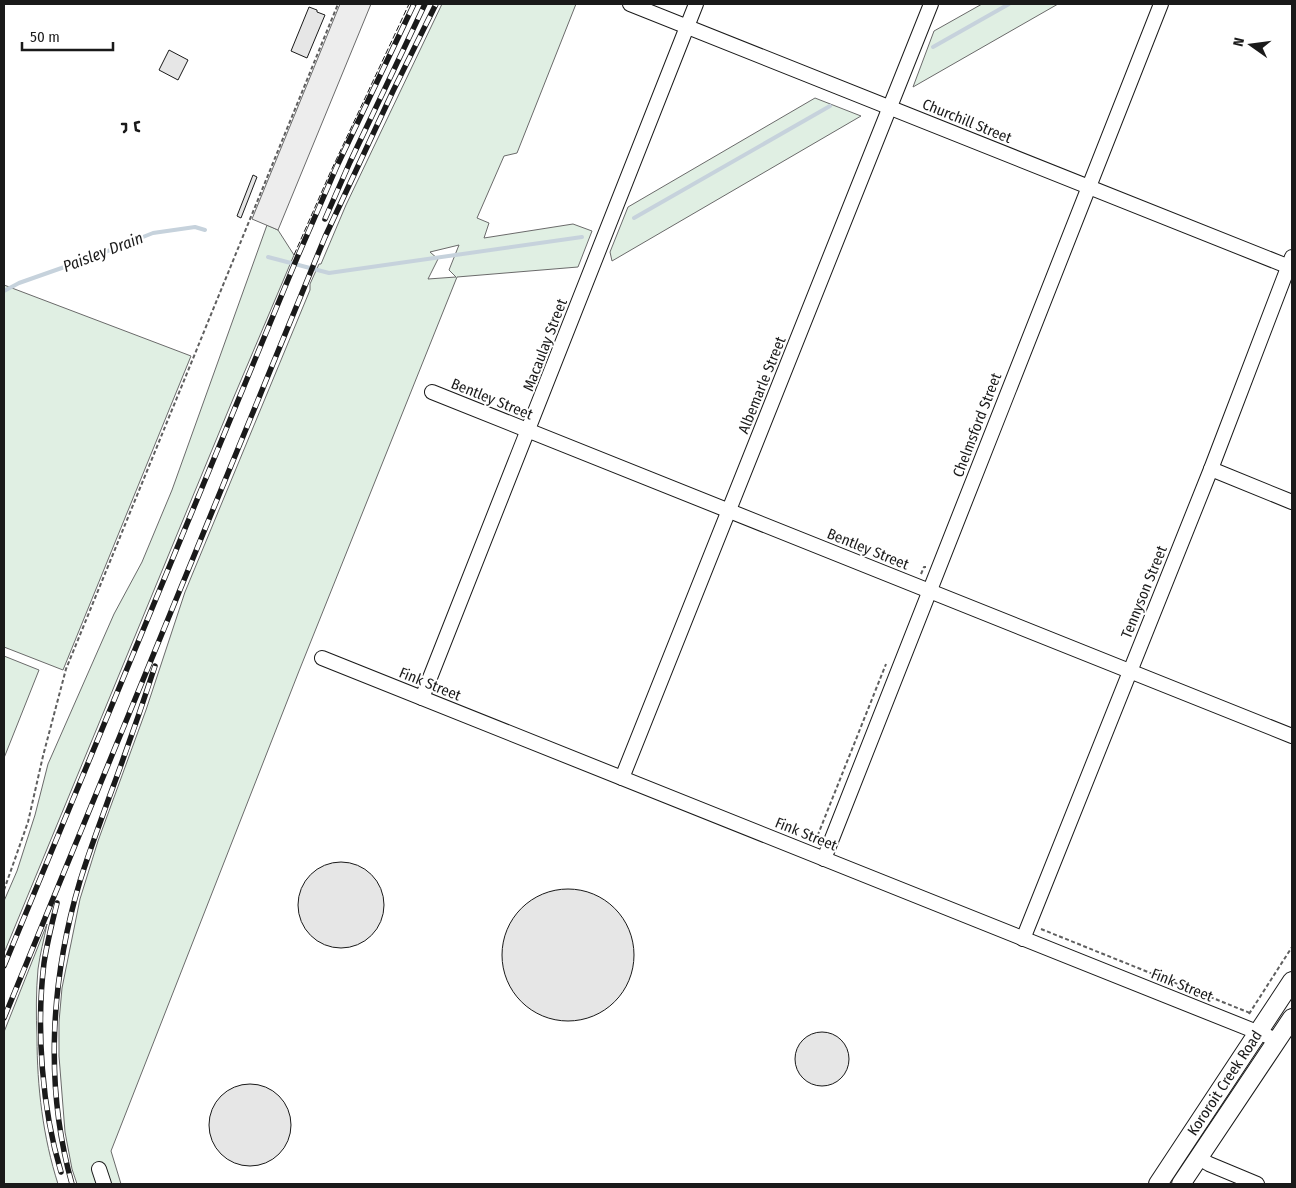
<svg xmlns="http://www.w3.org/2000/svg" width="1296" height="1188" font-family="'Fira Sans Condensed',sans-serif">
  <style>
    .green { fill: #e0efe3; stroke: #6a6a6a; fill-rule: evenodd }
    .parking { fill: #ededed; stroke: #6a6a6a }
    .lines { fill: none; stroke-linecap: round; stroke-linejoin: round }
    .stream { stroke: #c6d2dc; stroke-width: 4 }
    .building { fill: #e6e6e6; stroke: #1a1a1a }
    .minor-casing { stroke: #1a1a1a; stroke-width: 16 }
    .major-casing { stroke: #1a1a1a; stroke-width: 20 }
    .path { stroke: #5f5f5f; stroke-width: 2; stroke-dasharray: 4 2.5; stroke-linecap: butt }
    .minor { stroke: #fff; stroke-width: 14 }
    .major { stroke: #fff; stroke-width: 18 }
    .rail-casing { stroke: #1a1a1a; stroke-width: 5.5 }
    .rail { stroke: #fff; stroke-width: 4; stroke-dasharray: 11; stroke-linecap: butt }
    .fence { stroke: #1a1a1a; stroke-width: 1; stroke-dasharray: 6 2.5; stroke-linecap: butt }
    .wall { stroke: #1a1a1a; stroke-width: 2.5 }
    .labels { text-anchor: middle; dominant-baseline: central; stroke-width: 4; stroke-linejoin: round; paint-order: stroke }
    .street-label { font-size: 15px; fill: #1a1a1a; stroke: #fff }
    .water-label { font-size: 16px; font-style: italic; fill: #1a1a1a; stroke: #fff }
  </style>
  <rect width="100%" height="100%" fill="#fff"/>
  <g class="green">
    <path d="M442,4H576L517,153L504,156L477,218L489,223L484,238L573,224L592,231L578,267L457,277L299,671L111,1151L121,1184H77L72,1169L65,1132L59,1056V1022L62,988L80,899L98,841L146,710L185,592L310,290V284L319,264H321L346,205ZM459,245L449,270L456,277L428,279L438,259L430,252Z"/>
    <path d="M982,4H1058L913,87L934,31Z"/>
    <path d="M815,98L861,116L612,261L610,252L628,207Z"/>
    <path d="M267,225L278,230L294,255L233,399L4,953V901L17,871L35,815L48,764L114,614L142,562L172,490Z"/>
    <path d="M4,285L191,356L63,670L4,647Z"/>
    <path d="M4,656L39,670L4,758Z"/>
    <path d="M47,924C44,939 40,954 38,969C36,991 36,1015 37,1037C37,1087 43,1137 58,1184H4V1032Z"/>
  </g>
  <path class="parking" d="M340,4H371L278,230L252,219Z"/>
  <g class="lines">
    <g class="stream">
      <path d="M933,47L1009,4"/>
      <path d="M634,218L830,106"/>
      <path d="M268,257L329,273L582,237"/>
      <path d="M4,291L19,283L90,258L153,233L195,227L205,230"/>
    </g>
  </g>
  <g class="building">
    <path d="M309,7L317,10V12L325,15L307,58L291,51Z"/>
    <path d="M169,50L188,60L178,80L159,70Z"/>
    <path d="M253,175L257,177L241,218L237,216Z"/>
    <circle cx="341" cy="905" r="43"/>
    <circle cx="568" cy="955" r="66"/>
    <circle cx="822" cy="1059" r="27"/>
    <circle cx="250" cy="1125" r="41"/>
  </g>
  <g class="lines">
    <g class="minor-casing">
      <g id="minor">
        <path d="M630,4L1292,268"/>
        <path d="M432,392L1292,736"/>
        <path d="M1211,469L1292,502"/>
        <path d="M322,658L1277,1040"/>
        <path d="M422,698L696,4"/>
        <path d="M622,778L931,4"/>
        <path d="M824,859L1161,4"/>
        <path d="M1023,939L1211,469L1292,257"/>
        <path d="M1199,1158L1209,1164L1257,1184"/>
        <path d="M99,1169L104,1184"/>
      </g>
    </g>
    <g class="major-casing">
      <g id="major">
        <path id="s1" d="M1158,1184L1292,981"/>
        <path d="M1181,1184L1292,1018"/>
      </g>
    </g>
    <g class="path">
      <path d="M921,574L924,567H926"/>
      <path d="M813,840L817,837L886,664"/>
      <path d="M4,890L28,822L43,756L66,669L338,4"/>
      <path d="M1041,929L1250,1013"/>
      <path d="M1249,1014L1292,947"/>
    </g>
    <use href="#minor" class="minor"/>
    <use href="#major" class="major"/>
    <g class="rail-casing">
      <g id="rail">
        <path d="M325,219L350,162L425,4"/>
        <path d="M57,903C52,923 47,943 44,963C36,1029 42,1109 61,1172"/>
        <path d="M4,966L297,258L337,166L414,4"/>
        <path d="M4,1018L325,237L393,91L436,4"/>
        <path d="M72,1184C44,1085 51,978 80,881C89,852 100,823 110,795C126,752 141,709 155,666"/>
      </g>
    </g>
    <use href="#rail" class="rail"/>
    <path class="fence" d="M294,255L330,173L409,4"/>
    <g class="wall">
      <path d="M139,122L135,123L136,130L139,131"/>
      <path d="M122,124H126V130L124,132"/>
    </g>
  </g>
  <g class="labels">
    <g class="street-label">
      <text transform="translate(967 121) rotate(22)">Churchill Street</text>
      <text transform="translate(545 345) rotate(-69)">Macaulay Street</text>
      <text transform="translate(762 385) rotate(-68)">Albemarle Street</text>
      <text transform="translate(492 399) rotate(22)">Bentley Street</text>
      <text transform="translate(977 425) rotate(-69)">Chelmsford Street</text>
      <text transform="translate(868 549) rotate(22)">Bentley Street</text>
      <text transform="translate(1144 592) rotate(-68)">Tennyson Street</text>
      <text transform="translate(430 684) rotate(22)">Fink Street</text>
      <text transform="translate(806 834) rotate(22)">Fink Street</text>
      <text transform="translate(1182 985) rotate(22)">Fink Street</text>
      <text stroke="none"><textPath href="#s1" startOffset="121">Kororoit Creek Road</textPath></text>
    </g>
    <g class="water-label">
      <text transform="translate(103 252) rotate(-21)">Paisley Drain</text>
    </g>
  </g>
  <rect width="1296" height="1188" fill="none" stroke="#1a1a1a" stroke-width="10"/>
  <g transform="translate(1251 45) rotate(284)" stroke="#ffffff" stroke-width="4" paint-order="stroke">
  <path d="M0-4L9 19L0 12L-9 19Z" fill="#1a1a1a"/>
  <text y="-8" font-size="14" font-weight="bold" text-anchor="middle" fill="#1a1a1a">N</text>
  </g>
  <path d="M22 42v8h91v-8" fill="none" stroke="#1a1a1a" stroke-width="2.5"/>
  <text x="30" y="42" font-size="15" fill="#1a1a1a" stroke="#ffffff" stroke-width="4" paint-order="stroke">50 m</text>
</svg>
